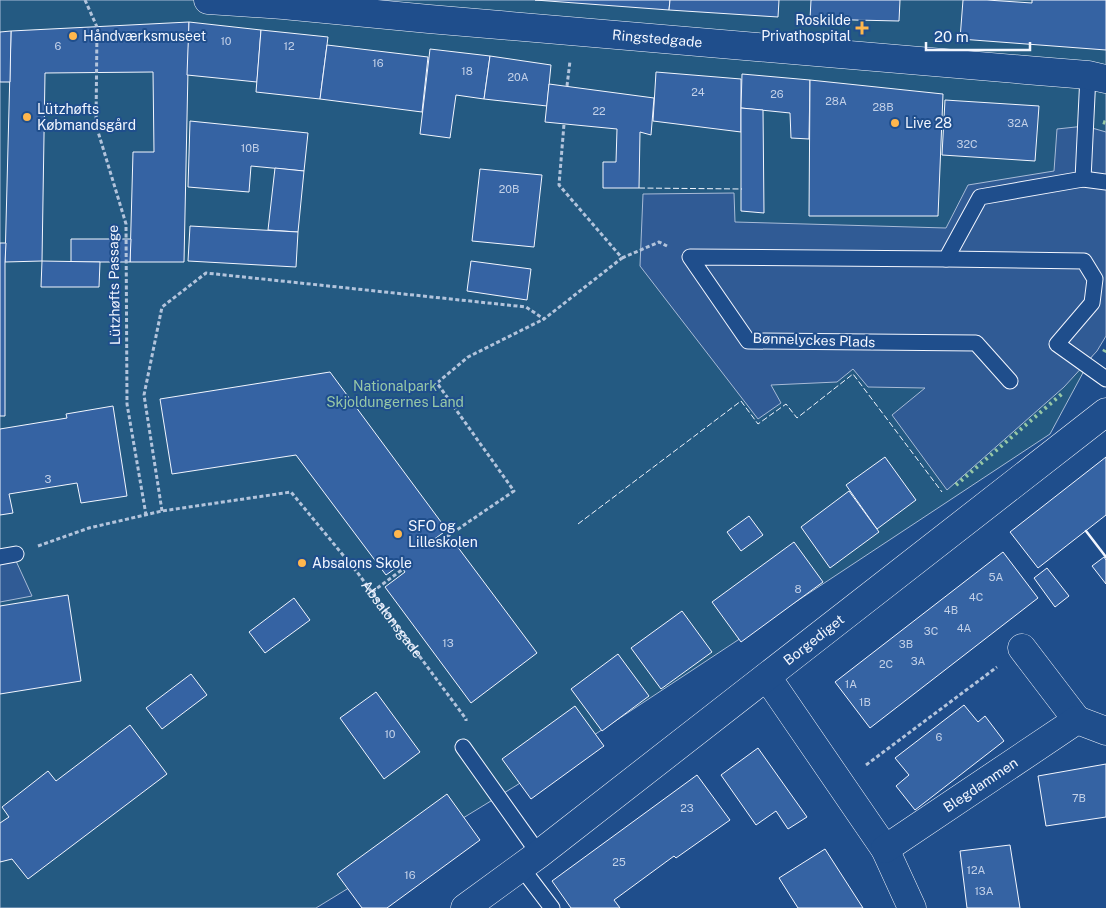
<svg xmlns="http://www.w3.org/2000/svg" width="1106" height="908" font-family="'Public Sans',sans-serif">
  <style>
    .green { fill: #245a82; stroke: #a8bbd7 }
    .parking { fill: #305b95; stroke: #a8bbd7 }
    .building { fill: #3563a3; stroke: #f2f6ff }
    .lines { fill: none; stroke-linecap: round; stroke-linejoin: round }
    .service-casing { stroke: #f2f6ff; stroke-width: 17 }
    .minor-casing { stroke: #f2f6ff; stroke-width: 29 }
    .secondary-casing { stroke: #f2f6ff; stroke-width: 29 }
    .path { stroke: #b3c4dc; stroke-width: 3; stroke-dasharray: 4 2.5; stroke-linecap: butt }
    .service { stroke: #1f4e8c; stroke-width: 15 }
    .minor { stroke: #1f4e8c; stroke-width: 28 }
    .secondary { stroke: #1f4e8c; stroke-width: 28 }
    .hedge { stroke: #97c8a6; stroke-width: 4; stroke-dasharray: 2.5 4; stroke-linecap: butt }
    .fence { stroke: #f2f6ff; stroke-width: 1; stroke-dasharray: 6 2.5; stroke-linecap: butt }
    .wall { stroke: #f2f6ff; stroke-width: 2.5 }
    .poi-dot { fill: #ffb74d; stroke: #1f4e8c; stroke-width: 2 }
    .labels { text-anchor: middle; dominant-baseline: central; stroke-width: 4; stroke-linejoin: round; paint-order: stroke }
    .number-label { font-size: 11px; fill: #c3d1e8 }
    .poi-label { font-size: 14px; fill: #f2f6ff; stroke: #1f4e8c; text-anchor: start }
    .street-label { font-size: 14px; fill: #f2f6ff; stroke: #1f4e8c }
    .park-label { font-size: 14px; fill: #97c8a6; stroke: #1f4e8c }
  </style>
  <rect width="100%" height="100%" fill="#1f4e8c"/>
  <path class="green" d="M0,0H1106V330L1050,434L535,774L316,908H0Z"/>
  <g class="parking">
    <path d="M1085,126L1106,132V336L1097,351L1064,387L947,490L892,415L925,388L868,387L853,369L837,382L771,385L781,403L758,419L640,266L643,194L734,193L735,222L946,228L968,185L1054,171L1057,129Z"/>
    <path d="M11,550L32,596L0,602V552Z"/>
  </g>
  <g class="building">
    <path d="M535,0H670L669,10Z"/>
    <path d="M670,0H779L778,17L669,10Z"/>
    <path d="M811,0H900L899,21L810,19Z"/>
    <path d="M963,0H987L1032,3V0H1106V50L960,39Z"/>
    <path d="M189,22L184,262H130L133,152H154L153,72L45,73L42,261L5,262L11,31Z"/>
    <path d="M189,22L261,30L257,82L187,75Z"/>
    <path d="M261,30L328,37L320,99L256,92Z"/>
    <path d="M11,31L10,82H0V32Z"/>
    <path d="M327,45L428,57L422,112L320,99Z"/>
    <path d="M430,49L490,56L484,99L456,95L450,138L420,134Z"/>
    <path d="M490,56L551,65L547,106L484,99Z"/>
    <path d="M656,72L741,79V132L653,121Z"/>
    <path d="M742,74L810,80L809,139L791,138L790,113L741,108Z"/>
    <path d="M810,80L943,94L938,216H809Z"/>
    <path d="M549,84L654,98L651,135L640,132L639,188H603V162H616L617,129L545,122Z"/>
    <path d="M945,100L1039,106L1035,161L942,155Z"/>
    <path d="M741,108L763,110L764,213L741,211Z"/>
    <path d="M190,121L308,133L304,171L251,166L249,192L188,187Z"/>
    <path d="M275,168L304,171L298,232L268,230Z"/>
    <path d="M480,169L542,175L534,247L472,241Z"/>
    <path d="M190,226L298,232L296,267L188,261Z"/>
    <path d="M71,239H131L130,262H71Z"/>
    <path d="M0,243H6L5,262V416H0Z"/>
    <path d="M42,261L100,262L99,287H41Z"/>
    <path d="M471,261L531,269L527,300L467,291Z"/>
    <path d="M330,372L447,530L433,540L436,544L438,547L451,538L537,653L471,703L385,587L405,572L403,569L400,565L386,575L296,455L172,474L160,399Z"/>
    <path d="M113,406L127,496L81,503L77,483L9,494L13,513L0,515V429L67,418L66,414Z"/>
    <path d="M885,457L916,500L877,529L846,485Z"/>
    <path d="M1106,457V515L1038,568L1010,532Z"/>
    <path d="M849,491L879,532L830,568L801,527Z"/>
    <path d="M749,516L763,535L741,551L727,532Z"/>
    <path d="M794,542L823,582L741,642L712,602Z"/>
    <path d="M1003,552L1038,598L870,728L835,682Z"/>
    <path d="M1104,557L1106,560V584L1092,566Z"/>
    <path d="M1047,568L1069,596L1055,607L1034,578Z"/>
    <path d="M68,595L81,681L0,694V606Z"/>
    <path d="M294,598L310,620L265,653L249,632Z"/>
    <path d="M682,611L712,652L661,689L631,648Z"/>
    <path d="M618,654L649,696L602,731L571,689Z"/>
    <path d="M191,674L207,695L162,729L146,708Z"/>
    <path d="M376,692L420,752L384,779L340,718Z"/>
    <path d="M964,705L978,722L985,716L1004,741L915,810L896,786L909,775L895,758Z"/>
    <path d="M575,706L604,746L531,799L502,759Z"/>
    <path d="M130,725L167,774L28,879L12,859L0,862V823L9,817L2,807L48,771L56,781Z"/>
    <path d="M758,748L807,817L788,829L776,811L756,825L721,775Z"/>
    <path d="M1106,764V817L1046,826L1038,776Z"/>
    <path d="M697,775L730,820L676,858L674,856L614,900L620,908H571L552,881Z"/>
    <path d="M447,794L480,840L387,908H362L337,874Z"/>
    <path d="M1010,845L1020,908H967L960,851Z"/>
    <path d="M825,849L863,908H798L779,878Z"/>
  </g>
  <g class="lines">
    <g class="service-casing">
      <g id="service">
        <path d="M1083,179L1106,182"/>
        <path d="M946,259L1084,261L1095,279L1092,303L1057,344L1106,379"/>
        <path d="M1010,381L976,343L748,341L690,257L946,259L980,197L1083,179L1088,75"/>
        <path d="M0,557L16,554"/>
        <path d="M463,747L539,854"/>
        <path d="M521,867L552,908"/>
      </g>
    </g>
    <g class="minor-casing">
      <g id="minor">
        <path id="s2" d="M208,0L283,5L429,19L1038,71L1088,75L1106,79"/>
        <path d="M1022,648L1077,720"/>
        <path d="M767,677L885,849L912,908"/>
        <path id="s3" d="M885,849L1077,720L1106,731"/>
      </g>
    </g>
    <g class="secondary-casing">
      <g id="secondary">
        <path id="s4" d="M465,908L539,854L1106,412"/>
      </g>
    </g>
    <g class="path">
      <path d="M85,0L97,27L96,125L126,224L127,404L146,515"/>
      <path d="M567,86L570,61"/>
      <path d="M622,258L659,242L667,246"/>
      <path d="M162,511L144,395L162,307L206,273L526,307L544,319L622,258L559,185L564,124"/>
      <path d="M436,544L514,491L437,383L468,357L544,319"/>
      <path id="s1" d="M38,546L89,528L162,511L291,492L357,572L466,719V721"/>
      <path d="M372,592L403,569"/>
      <path d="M866,765L997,667"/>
    </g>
    <use href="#service" class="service"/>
    <use href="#minor" class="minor"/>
    <use href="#secondary" class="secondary"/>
    <g class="hedge">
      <path d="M1103,122L1106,123"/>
      <path d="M1104,352L1106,348"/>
      <path d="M956,485L1064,392"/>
    </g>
    <g class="fence">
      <path d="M639,188L742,189"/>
      <path d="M578,524L741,401L758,424L786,404L797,418L853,374L942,492"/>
    </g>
    <path class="wall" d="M1086,531L1106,557"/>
  </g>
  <g class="poi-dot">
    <path d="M859.5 20.5h5v5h5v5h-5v5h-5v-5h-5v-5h5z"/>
    <circle cx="73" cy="36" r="5"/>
    <circle cx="27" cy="117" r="5"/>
    <circle cx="895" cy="123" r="5"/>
    <circle cx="398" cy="534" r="5"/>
    <circle cx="302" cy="563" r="5"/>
  </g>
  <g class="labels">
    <g class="number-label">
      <text x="226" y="41">10</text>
      <text x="58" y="46">6</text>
      <text x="289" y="46">12</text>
      <text x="378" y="63">16</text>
      <text x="467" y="71">18</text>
      <text x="518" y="77">20A</text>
      <text x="698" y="92">24</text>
      <text x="777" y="94">26</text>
      <text x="836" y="101">28A</text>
      <text x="883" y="107">28B</text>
      <text x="599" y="111">22</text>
      <text x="1018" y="123">32A</text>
      <text x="967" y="144">32C</text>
      <text x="250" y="148">10B</text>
      <text x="509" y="189">20B</text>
      <text x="48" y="479">3</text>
      <text x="996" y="577">5A</text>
      <text x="798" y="589">8</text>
      <text x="976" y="597">4C</text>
      <text x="951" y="610">4B</text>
      <text x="964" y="628">4A</text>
      <text x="931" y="631">3C</text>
      <text x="448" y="643">13</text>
      <text x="906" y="644">3B</text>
      <text x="918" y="661">3A</text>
      <text x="886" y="664">2C</text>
      <text x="851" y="684">1A</text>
      <text x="865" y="702">1B</text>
      <text x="390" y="734">10</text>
      <text x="939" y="737">6</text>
      <text x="1079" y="798">7B</text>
      <text x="687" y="808">23</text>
      <text x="619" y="862">25</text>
      <text x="976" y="870">12A</text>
      <text x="410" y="875">16</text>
      <text x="984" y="891">13A</text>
    </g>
    <g class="poi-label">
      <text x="851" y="20" text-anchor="end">Roskilde<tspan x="851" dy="16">Privathospital</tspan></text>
      <text x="83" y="36">Håndværksmuseet</text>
      <text x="37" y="109">Lützhøfts<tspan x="37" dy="16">Købmandsgård</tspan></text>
      <text x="905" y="123">Live 28</text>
      <text x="408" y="526">SFO og<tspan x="408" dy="16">Lilleskolen</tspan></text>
      <text x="312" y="563">Absalons Skole</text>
    </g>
    <g class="street-label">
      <text stroke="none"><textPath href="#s2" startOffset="451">Ringstedgade</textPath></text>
      <text transform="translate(114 285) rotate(-91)">Lützhøfts Passage</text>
      <text transform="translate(814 340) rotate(2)">Bønnelyckes Plads</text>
      <text stroke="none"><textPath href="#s1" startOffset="422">Absalonsgade</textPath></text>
      <text stroke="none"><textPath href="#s4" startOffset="440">Borgediget</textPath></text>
      <text stroke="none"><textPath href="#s3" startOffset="115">Blegdammen</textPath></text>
    </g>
    <g class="park-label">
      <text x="395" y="386">Nationalpark<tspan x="395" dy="16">Skjoldungernes Land</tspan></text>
    </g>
  </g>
  <path d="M926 42v8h104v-8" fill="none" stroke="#f2f6ff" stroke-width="2.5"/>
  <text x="934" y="42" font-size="15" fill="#f2f6ff" stroke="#1f4e8c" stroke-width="4" paint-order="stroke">20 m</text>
</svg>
